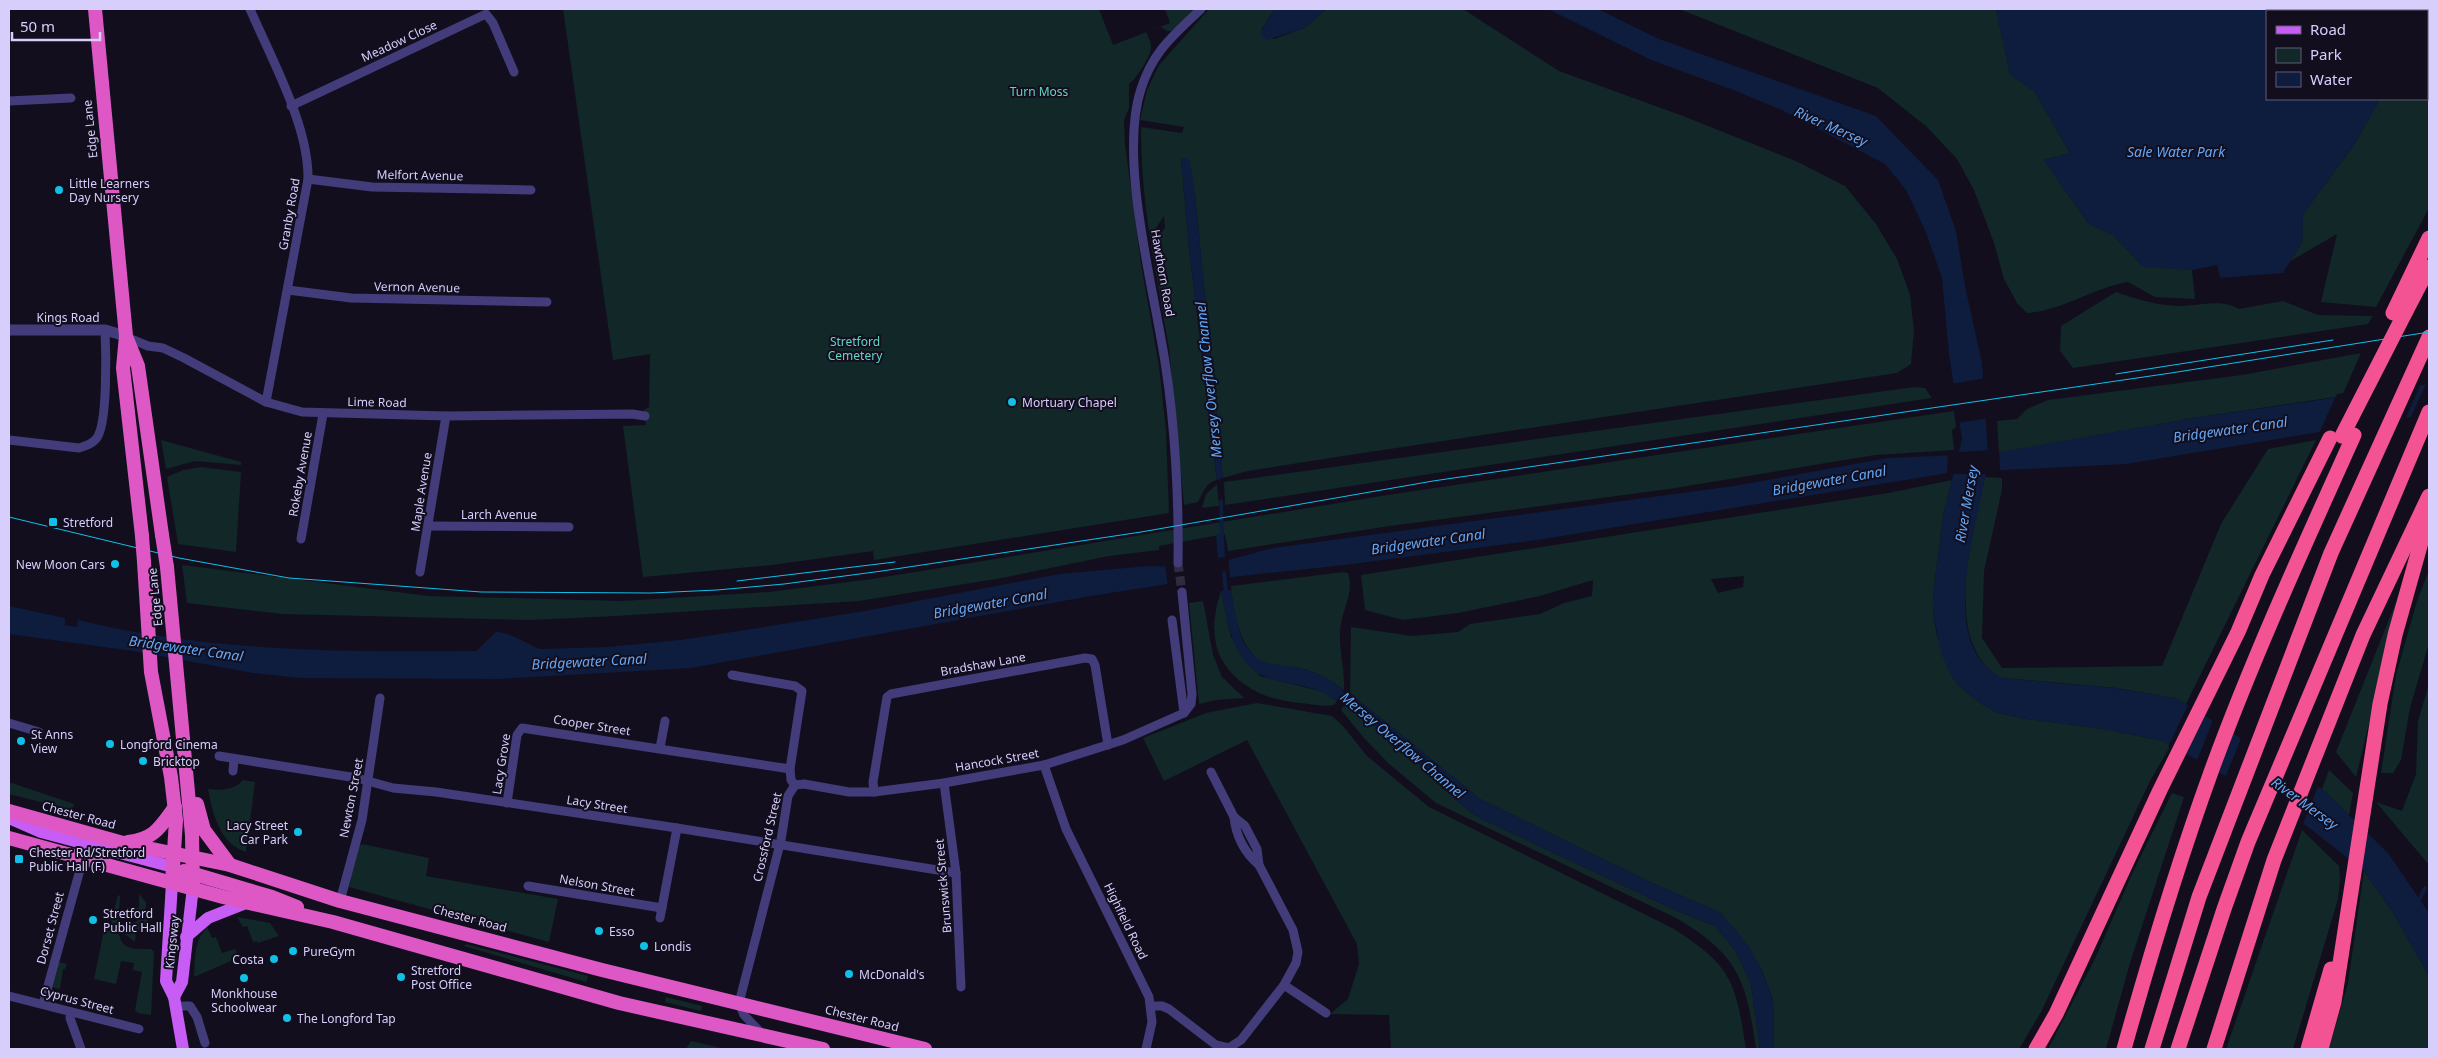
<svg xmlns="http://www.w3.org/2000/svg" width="2438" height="1058" font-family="'Noto Sans',sans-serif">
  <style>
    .green { fill: #112728; fill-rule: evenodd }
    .water { fill: #0e1c3d }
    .pier { fill: #120e1e }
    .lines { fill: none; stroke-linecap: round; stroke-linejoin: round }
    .stream { stroke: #0e1c3d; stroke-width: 4 }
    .minor-tunnel { stroke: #302b3f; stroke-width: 9; stroke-dasharray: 9 4.5; stroke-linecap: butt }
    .minor { stroke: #433c7a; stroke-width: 9 }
    .tertiary { stroke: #433c7a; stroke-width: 11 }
    .primary { stroke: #c75df4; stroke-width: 12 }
    .trunk { stroke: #dd58c4; stroke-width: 14 }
    .motorway { stroke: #f35293; stroke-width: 15 }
    .tram { stroke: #10c0e6; stroke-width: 1 }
    .trunk-bridge { stroke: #dd58c4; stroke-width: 14 }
    .motorway-bridge { stroke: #f35293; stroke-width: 15 }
    .poi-dot { fill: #10c0e6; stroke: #120e1e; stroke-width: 2 }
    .labels { text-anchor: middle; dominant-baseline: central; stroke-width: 4; stroke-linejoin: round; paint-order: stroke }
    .street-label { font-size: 12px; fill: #d7cefc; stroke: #120e1e }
    .park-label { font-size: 12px; fill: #60d6c1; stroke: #120e1e }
    .poi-label { font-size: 12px; fill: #d7cefc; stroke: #120e1e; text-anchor: start }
    .water-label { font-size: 14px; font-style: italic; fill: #63a6f4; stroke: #120e1e }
  </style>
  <rect width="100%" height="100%" fill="#120e1e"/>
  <g class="green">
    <path d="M563,9H1099L1113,45L1170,23L1165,9H1195L1173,31H1167L1161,27L1146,32C1149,38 1153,46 1150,53C1148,59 1135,81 1129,84V108L1124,120L1125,144L1141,264L1159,366L1166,430L1169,513L874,560L873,551L772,565L643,577L623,426L646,425L644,410L649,407L650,354L613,360Z"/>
    <path d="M1209,9H1275L1261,30L1274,39L1304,28L1326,9H1463L1559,71L1683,116L1798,162L1845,186L1876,224L1897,259L1910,295L1914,330L1911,364L1897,373L1343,456L1248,471L1223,478L1195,195L1187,158H1181L1189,249L1217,480C1206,482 1203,493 1198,502L1184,505L1169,349L1151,245L1165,228L1164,216L1150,237C1144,200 1141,164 1141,127L1182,133L1184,127L1140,120L1147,90L1159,65Z"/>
    <path d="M1679,9H1996L2010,74L2035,92L2070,153L2044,160L2088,223L2113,235L2143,266L2192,270L2195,299L2155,297L2128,282C2093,288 2061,311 2027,313L2017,303L2004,279L1994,243L1974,190L1957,159L1927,127L1878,88Z"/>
    <path d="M2428,9L2429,208L2376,307L2321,302L2337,234L2287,263L2302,243L2303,214L2354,145L2380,99H2427Z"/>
    <path d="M2116,292C2136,299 2156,305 2178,306C2198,306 2222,298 2239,309L2283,301L2318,315L2373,316L2368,324L2073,368L2060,351L2061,326Z"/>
    <path d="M2361,353L2342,396L2194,418L1999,453L1997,421L2017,419L2027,409L2048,400L2242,375Z"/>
    <path d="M1914,387L1925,388L1932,398L1225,505L1224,482Z"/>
    <path d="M1954,411L1956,427L1952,430L1954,450L1875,455L1669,489L1390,526L1228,551L1225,534L1159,546V550L1109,556L1002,578L859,601L616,616L530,620L283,614L187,603L182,565L429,596L622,601L769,592L872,579L1394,494Z"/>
    <path d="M161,440L241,462V465L195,461L166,469Z"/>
    <path d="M2316,440L2186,704L2178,699L2117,688L2002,678C1940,647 1973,528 1985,477L2002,478V490L1984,571L1982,638L2002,668L2162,666L2221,524L2268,449Z"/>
    <path d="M201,467L241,472L236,552L178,544L167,477L183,470Z"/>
    <path d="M1952,480L1943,516L1933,595V613L1937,636L1958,685L1982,704L1996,712L2020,718L2104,729L2163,741L2171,745L2150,781L2041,1012L2019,1049H1774L1773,1000L1761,968L1721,913L1650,882L1480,799L1350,693L1351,627L1412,636L1458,632L1470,624L1540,614L1564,603L1592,596L1593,580L1540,596L1458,613L1403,620L1365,610L1361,575L1888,493ZM1744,576L1743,587L1718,593L1711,579Z"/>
    <path d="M1217,484L1219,506L1202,508L1206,494Z"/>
    <path d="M2429,570V643L2410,708L2401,760L2393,773H2381L2396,675L2417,601Z"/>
    <path d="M1343,572L1348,573C1355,593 1341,611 1340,631C1339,651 1345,670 1344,690C1330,680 1317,672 1300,668C1289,666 1276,667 1265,663C1241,655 1232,608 1231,586Z"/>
    <path d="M2402,587L2356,777L2336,752Z"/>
    <path d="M1221,591L1231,637L1260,676L1324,692L1337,701L1334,705L1325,706C1304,703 1276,702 1257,692C1215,670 1206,635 1221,591Z"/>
    <path d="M1203,601L1213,655L1222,677L1244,698L1216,700L1199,704L1189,603Z"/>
    <path d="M2429,684V865L2376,802L2402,811L2416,774L2418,721Z"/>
    <path d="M1257,703L1332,716L1343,726L1367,756L1429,807L1674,929C1733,967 1735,981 1746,1049H1391L1389,1015L1330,1014L1348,999L1359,964L1357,944L1247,740L1164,781L1143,738L1206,713Z"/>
    <path d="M1345,704C1374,723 1400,747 1426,771C1443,787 1458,804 1478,817L1675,910L1715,926L1735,950L1751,984L1760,1049H1756C1746,980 1739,956 1678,919L1436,803L1388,763L1364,738L1341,710Z"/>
    <path d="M2329,770L2353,793L2349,815L2322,789Z"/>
    <path d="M243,780L255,782L246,852C219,843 213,814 208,789C220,791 235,790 243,780Z"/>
    <path d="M9,782L74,804L72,810L9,794Z"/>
    <path d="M2172,793L2184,797L2130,963L2106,1049H2048L2094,961L2132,874Z"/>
    <path d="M2302,830L2339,866L2340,879L2338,899L2293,1049H2226Z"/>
    <path d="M362,844L429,858L426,876L558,899L549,942L349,887L356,849Z"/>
    <path d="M2364,871L2394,914L2429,976V1049H2329L2348,983Z"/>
    <path d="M139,894L146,902V908L129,919H126V907L139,908Z"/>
    <path d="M118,895L120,896C120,909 113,937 126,946C132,950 144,949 151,949L154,952L151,1015L138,1013L135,1010L142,972L133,970L134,963L121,961L116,984L94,979L104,930L109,931Z"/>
    <path d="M147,915L149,930H136L135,942L125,934V928Z"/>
    <path d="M237,917L270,923L279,936L258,943L257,941L253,942L247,926L243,927Z"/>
    <path d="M207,927L212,938L216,937L222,953L235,949L238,958L194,977C195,958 194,941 207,927Z"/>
    <path d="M466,944L588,976L586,982L464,946Z"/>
    <path d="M59,962L67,964L65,969H63L60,989L52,987Z"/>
    <path d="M666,997L702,1006L701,1011L665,1002Z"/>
    <path d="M691,1041L726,1049H686Z"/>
  </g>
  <g class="water">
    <path d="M1275,9H1326L1304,28L1267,40L1263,38L1261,31Z"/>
    <path d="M1548,9H1598L1659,39L1876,116L1938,180L1956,231L1965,286L1982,363L1988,454L2194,418L2429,384V414L2126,464L1986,471C1978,526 1935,645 2002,678L2116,688L2178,699L2322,789L2388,853L2429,913V976L2394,914L2364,871L2285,809L2163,741L2104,729L2020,718L1996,712L1982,704L1958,685L1950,674L1941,652L1933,613V595L1943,516L1954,472L1537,540L1345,565L1168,584L1091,596L691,668L499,679L299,678L253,673L133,651L9,634V606L65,618V625L77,627L78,620C209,652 342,652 476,651L496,632C513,633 524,643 540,649L607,647L681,640L865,611L1059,574L1147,566L1187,567L1228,560L1273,548L1734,486L1888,458L1958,455L1962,439L1949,354L1942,278L1925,230L1906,190L1885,164L1782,110L1736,91L1651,60Z"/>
    <path d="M1996,9H2428L2427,11H2267V99H2380L2354,145L2303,214L2302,243L2283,273L2220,278L2217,265L2192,270L2143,267L2113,235L2088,223L2044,160L2070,153L2035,92L2010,75Z"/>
    <path d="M1181,158H1187L1190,161L1195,195L1223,478L1217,480L1189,249Z"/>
    <path d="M1224,534L1225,559L1218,560L1216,535Z"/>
    <path d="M1231,590C1235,608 1236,630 1246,646C1258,667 1279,664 1300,668C1317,672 1330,680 1344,690L1337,701C1320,688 1303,686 1283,682C1234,674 1230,632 1221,591Z"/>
    <path d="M1350,693L1480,799L1650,882L1721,913L1748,945L1761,968L1773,1000L1774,1049H1760L1751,984L1735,950L1715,926L1675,910L1478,817C1458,804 1443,787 1426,771C1400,747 1374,723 1345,704Z"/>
  </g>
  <g class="pier">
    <path d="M1986,378L1987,386L1974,388L1987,386L1989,418L1957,423L1951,384Z"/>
    <path d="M2427,382H2429V417L2410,419Z"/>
    <path d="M2421,383L2405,420L2319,433L2337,394Z"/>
    <path d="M1991,450V451L1999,450L2000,474H1947L1948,453Z"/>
    <path d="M1228,556L1230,579L1168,586L1165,564L1187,565Z"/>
    <path d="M2189,703L2206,714L2185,756L2168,747Z"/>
    <path d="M2214,718L2234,731L2218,775L2196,763Z"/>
    <path d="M2242,736L2319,784L2302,826L2284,811L2225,778Z"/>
  </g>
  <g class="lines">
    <g class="stream">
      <path d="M1221,501L1222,539"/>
      <path d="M1224,573L1226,594"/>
      <path d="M1339,691L1351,700"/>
      <path d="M2418,902L2425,888"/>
    </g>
    <path class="minor-tunnel" d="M1178,563L1182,592"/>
    <g class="minor">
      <path d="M250,9C271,58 309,126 308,179L266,402"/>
      <path d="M9,101L71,98"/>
      <path d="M291,106L486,14L493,23L514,72"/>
      <path d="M308,179L372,187L531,190"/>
      <path d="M288,290L351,298L547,302"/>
      <path d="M126,337L148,346L163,348L184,358L266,402L302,412L446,416L632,414L645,416"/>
      <path d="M9,440L79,448C86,446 92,444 96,439C108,426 106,350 105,330"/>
      <path d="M428,526L569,527"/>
      <path d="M301,539L323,414"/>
      <path d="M1178,563C1179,500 1175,424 1165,362C1154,289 1118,159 1141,89C1153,51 1173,36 1201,9"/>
      <path d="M420,572L446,416"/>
      <path d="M1172,620L1184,713"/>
      <path d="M732,675L795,686L802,691L790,769L791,780L795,785"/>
      <path d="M9,723L39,732"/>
      <path d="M660,748L665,721"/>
      <path d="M219,756L357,778L393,788L436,792L677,828L956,873"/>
      <path d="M1044,765L1066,829L1149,997L1152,1022L1146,1049"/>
      <path d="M233,771L234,759"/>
      <path d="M944,783L956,873L961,987"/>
      <path d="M795,785L804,784L849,792H874L944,783L1044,765L1123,740L1184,713L1191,704L1192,694L1182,592"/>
      <path d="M874,792L873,782L887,697L891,694L1085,658L1092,659L1095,665L1108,745"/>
      <path d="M507,803L517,735L522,728L790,769"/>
      <path d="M1234,817C1236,837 1244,852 1259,865"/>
      <path d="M528,886L662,908"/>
      <path d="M340,901L362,820L380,698"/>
      <path d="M660,918L677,828"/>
      <path d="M1284,985L1326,1013"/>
      <path d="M9,996L139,1029"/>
      <path d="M43,1004L83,859"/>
      <path d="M176,1006H190L197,1017L205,1043"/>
      <path d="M1151,1006H1162L1169,1009L1216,1045L1229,1048L1241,1040L1284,985L1296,963L1298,952L1293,930L1259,865L1257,849L1245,826L1234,817L1211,772"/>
      <path d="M71,1012L70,1018L81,1049"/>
      <path d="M761,1033L744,1015L739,1003L781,840L788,796L795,785"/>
    </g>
    <path class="tertiary" d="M9,330H105L126,336"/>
    <g class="primary">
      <path d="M9,818L41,832L173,867L193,887L182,982L174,997"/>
      <path d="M172,883L166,981L174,997L183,1049"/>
      <path d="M186,937L208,918L246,903"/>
    </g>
    <g class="trunk">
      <path d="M95,9L123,305L126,336L123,368L142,536"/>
      <path d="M127,339L138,366L162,535"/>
      <path d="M144,562L151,672L171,777L176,820L172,883"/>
      <path d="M167,567L192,835L193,887"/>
      <path d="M197,804L204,830L230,865"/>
      <path d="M9,811L123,843L230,865L340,901L602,970L925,1049"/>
      <path d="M9,838L223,897L333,922L619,1003L823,1049"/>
      <path d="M128,842C155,839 160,827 175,807"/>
      <path d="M184,871L272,897L297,907"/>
    </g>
    <g class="motorway">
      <path d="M2406,311L2429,267"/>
      <path d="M2393,313L2429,238"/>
      <path d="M2036,1049L2056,1014L2160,790L2238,632L2262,575L2330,438"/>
      <path d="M2124,1049C2150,956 2178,863 2211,772C2253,657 2304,546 2354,435"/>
      <path d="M2152,1049L2199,897L2331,553L2429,337"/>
      <path d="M2178,1049L2224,909L2248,842L2429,412"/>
      <path d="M2214,1049L2274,860L2363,635L2429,496"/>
      <path d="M2308,1049L2331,969"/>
      <path d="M2321,1049L2334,1002L2380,704L2395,635L2429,514"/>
    </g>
    <g class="tram">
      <path d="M2116,374L2333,340"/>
      <path d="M9,517L179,558L289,578L481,592L651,593L717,590L784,584L882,571L1141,532L1433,481L2171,373L2429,332"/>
      <path d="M737,581L895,562"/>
    </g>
    <g class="trunk-bridge">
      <path d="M162,535L167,567"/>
      <path d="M142,536L144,562"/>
    </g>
    <path class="motorway-bridge" d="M2342,436L2406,311"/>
  </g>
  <g class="poi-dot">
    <circle cx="59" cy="190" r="5"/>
    <circle cx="1012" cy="402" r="5"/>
    <rect x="48" y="517" width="10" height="10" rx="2.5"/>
    <circle cx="115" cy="564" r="5"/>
    <circle cx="21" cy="741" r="5"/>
    <circle cx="110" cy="744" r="5"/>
    <circle cx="143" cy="761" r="5"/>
    <circle cx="298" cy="832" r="5"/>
    <rect x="14" y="854" width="10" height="10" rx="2.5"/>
    <circle cx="93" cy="920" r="5"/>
    <circle cx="599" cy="931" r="5"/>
    <circle cx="644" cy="946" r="5"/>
    <circle cx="293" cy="951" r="5"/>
    <circle cx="274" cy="959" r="5"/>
    <circle cx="849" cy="974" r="5"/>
    <circle cx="401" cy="977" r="5"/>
    <circle cx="244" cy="978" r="5"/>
    <circle cx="287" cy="1018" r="5"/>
  </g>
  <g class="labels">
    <g class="street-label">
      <text transform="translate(399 41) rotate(-25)">Meadow Close</text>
      <text transform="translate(90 129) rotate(-96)">Edge Lane</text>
      <text transform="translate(420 175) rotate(1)">Melfort Avenue</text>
      <text transform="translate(289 214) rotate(-80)">Granby Road</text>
      <text transform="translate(1163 273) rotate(80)">Hawthorn Road</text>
      <text transform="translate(417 287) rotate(1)">Vernon Avenue</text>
      <text x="68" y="317">Kings Road</text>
      <text transform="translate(377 402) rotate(1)">Lime Road</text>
      <text transform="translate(300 474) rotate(-80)">Rokeby Avenue</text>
      <text transform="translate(421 492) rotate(-81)">Maple Avenue</text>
      <text x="499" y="514">Larch Avenue</text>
      <text transform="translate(155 597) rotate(-96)">Edge Lane</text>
      <text transform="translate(983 664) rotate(-10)">Bradshaw Lane</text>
      <text transform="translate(592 725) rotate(9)">Cooper Street</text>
      <text transform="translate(997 760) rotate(-10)">Hancock Street</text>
      <text transform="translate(501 764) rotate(-81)">Lacy Grove</text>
      <text transform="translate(351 798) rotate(-79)">Newton Street</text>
      <text transform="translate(597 804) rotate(9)">Lacy Street</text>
      <text transform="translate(79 815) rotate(15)">Chester Road</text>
      <text transform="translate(767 837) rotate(-77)">Crossford Street</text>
      <text transform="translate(597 885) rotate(10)">Nelson Street</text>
      <text transform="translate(943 886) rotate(-95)">Brunswick Street</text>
      <text transform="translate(470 918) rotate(15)">Chester Road</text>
      <text transform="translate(1126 921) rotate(64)">Highfield Road</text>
      <text transform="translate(50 928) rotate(-75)">Dorset Street</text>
      <text transform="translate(172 942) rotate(-84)">Kingsway</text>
      <text transform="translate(77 1000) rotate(15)">Cyprus Street</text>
      <text transform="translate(862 1018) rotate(14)">Chester Road</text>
    </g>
    <g class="park-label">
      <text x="1039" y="91">Turn Moss</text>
      <text x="855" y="341">Stretford<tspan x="855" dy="14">Cemetery</tspan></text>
    </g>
    <g class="poi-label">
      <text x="69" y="183">Little Learners<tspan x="69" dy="14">Day Nursery</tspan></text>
      <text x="1022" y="402">Mortuary Chapel</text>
      <text x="63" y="522">Stretford</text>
      <text x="105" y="564" text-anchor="end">New Moon Cars</text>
      <text x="31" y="734">St Anns<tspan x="31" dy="14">View</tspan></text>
      <text x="120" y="744">Longford Cinema</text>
      <text x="153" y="761">Bricktop</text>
      <text x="288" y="825" text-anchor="end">Lacy Street<tspan x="288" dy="14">Car Park</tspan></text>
      <text x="29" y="852">Chester Rd/Stretford<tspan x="29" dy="14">Public Hall (F)</tspan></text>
      <text x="103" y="913">Stretford<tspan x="103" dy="14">Public Hall</tspan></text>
      <text x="609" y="931">Esso</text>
      <text x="654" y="946">Londis</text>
      <text x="303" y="951">PureGym</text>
      <text x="264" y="959" text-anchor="end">Costa</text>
      <text x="411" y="970">Stretford<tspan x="411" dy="14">Post Office</tspan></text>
      <text x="859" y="974">McDonald's</text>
      <text x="244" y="993" text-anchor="middle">Monkhouse<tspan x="244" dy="14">Schoolwear</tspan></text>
      <text x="297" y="1018">The Longford Tap</text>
    </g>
    <g class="water-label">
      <text transform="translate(1831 126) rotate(24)">River Mersey</text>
      <text x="2176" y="151">Sale Water Park</text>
      <text transform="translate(1208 380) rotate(-96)">Mersey Overflow Channel</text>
      <text transform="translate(2230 429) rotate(-8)">Bridgewater Canal</text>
      <text transform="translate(1829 480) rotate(-10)">Bridgewater Canal</text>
      <text transform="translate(1966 504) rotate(-80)">River Mersey</text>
      <text transform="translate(1428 541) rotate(-8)">Bridgewater Canal</text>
      <text transform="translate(990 603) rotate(-10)">Bridgewater Canal</text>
      <text transform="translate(186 648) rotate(8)">Bridgewater Canal</text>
      <text transform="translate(589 661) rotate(-3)">Bridgewater Canal</text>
      <text transform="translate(1403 745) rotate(40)">Mersey Overflow Channel</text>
      <text transform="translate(2305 803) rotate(36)">River Mersey</text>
    </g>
  </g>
  <rect width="2438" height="1058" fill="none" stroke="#d7cefc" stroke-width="20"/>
  <rect x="2266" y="10" width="162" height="90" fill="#120e1e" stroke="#615b77"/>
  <rect x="2276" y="26" width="25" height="8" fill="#c75df4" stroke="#615b77"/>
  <text x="2310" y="35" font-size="15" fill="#d7cefc">Road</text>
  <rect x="2276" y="48" width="25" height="15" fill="#112728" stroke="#615b77"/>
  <text x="2310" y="60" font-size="15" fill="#d7cefc">Park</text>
  <rect x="2276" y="72" width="25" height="15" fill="#0e1c3d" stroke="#615b77"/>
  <text x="2310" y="85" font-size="15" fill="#d7cefc">Water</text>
  <path d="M12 32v8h88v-8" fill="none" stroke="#d7cefc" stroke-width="2.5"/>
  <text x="20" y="32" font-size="15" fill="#d7cefc" stroke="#120e1e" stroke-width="4" paint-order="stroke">50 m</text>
</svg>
